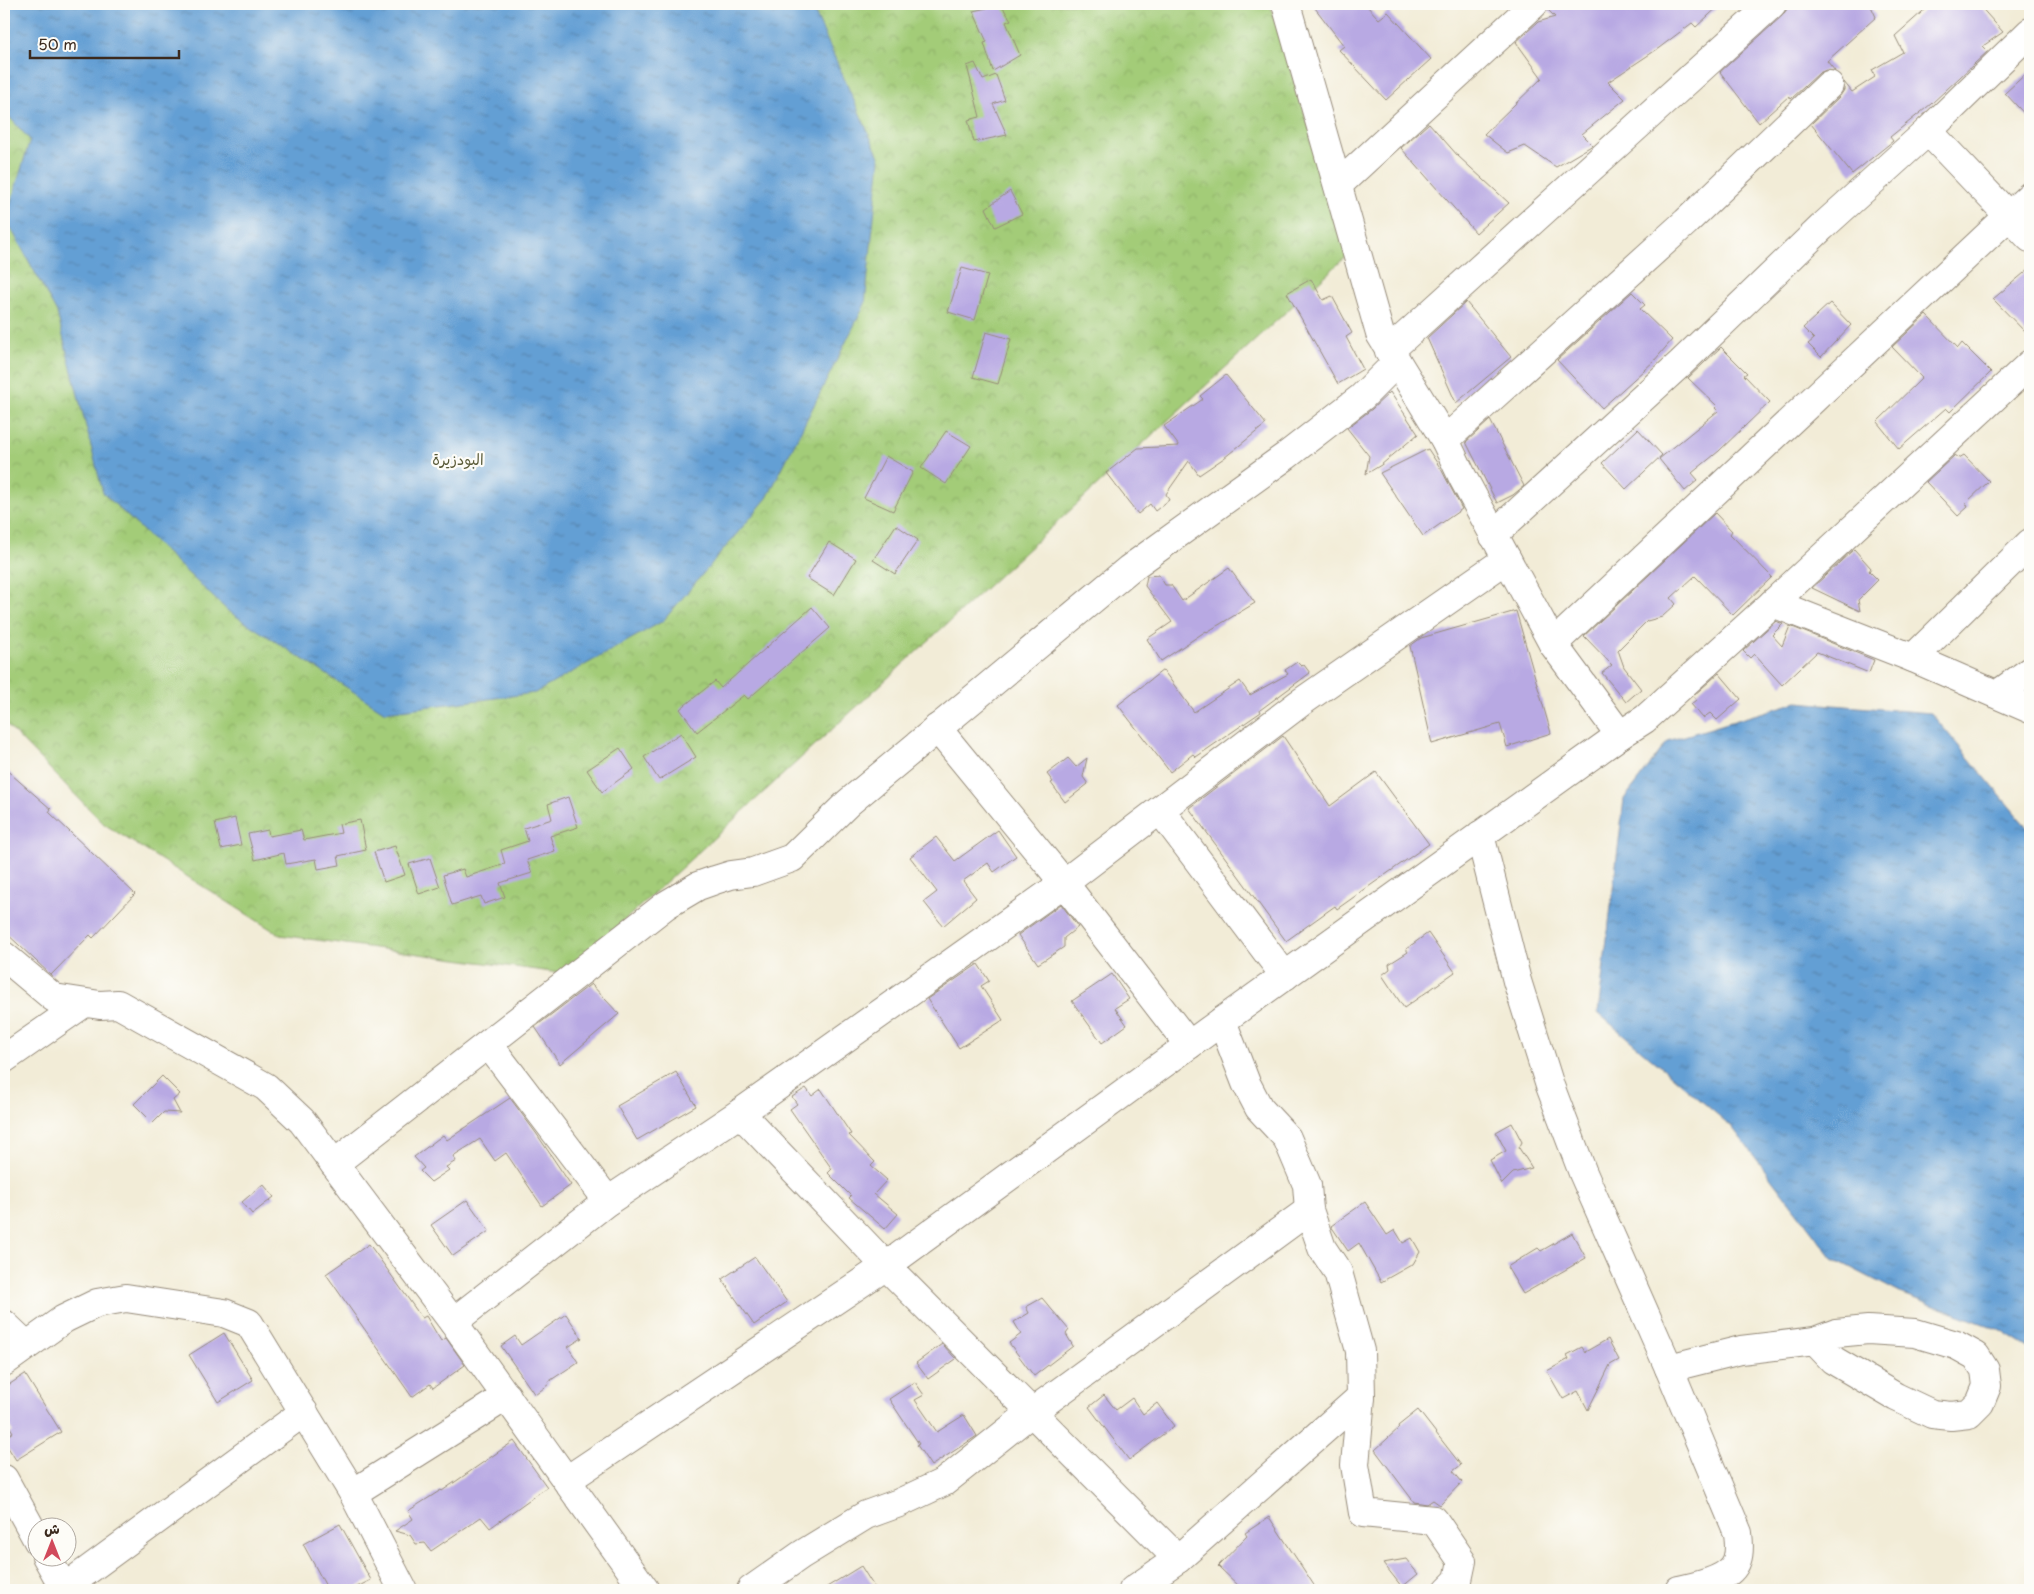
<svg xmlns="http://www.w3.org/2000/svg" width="2034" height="1594" font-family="'Playpen Sans','Playpen Sans Arabic',sans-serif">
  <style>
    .park { fill: url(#park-crowns); stroke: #6f7b4b }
    .water { fill: url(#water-ripples); stroke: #506479 }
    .building { fill: #b8a9e3 }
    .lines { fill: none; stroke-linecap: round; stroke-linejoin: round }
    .minor-casing { stroke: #968b7a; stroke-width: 30 }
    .minor { stroke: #fff; stroke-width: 28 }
    .labels { text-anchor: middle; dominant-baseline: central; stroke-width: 4.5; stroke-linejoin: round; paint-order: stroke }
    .park-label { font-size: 15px; fill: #5a5b39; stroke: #fdfcf7 }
  </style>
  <defs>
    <pattern id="park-crowns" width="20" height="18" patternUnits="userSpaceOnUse" patternTransform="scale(1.25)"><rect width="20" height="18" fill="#a3cc78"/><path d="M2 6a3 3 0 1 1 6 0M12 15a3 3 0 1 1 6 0" fill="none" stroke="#8daf67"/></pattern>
    <pattern id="water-ripples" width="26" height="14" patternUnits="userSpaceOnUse" patternTransform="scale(1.25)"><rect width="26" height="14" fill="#649fd4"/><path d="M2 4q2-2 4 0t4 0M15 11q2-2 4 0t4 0" fill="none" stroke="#5482ab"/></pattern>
  </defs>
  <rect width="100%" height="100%" fill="#fdfcf7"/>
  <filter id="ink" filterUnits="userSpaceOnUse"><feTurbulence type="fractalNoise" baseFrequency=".02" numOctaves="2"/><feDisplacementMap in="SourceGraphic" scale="10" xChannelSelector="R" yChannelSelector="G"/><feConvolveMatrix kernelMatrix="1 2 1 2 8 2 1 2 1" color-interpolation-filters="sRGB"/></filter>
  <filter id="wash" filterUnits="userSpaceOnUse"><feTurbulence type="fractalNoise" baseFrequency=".0096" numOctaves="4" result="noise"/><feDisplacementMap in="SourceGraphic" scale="20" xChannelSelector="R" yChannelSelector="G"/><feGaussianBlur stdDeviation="1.12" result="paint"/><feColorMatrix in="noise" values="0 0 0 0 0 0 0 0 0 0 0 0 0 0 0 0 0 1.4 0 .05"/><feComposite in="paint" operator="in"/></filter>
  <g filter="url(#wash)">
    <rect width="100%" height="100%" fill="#f2ecd7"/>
    <path class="park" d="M4,4H1270L1349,254L566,974L280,935L104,824L4,722Z"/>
    <g class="water">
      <path d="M4,4H811L880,159L865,304L767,498L663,621L535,693L385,712L228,611L103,493L57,313L6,219L30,140L4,111Z"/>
      <path d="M1797,702L1931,713L2030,831V1349L2000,1330L1902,1294L1832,1258L1732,1127L1598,1013L1624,799L1668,741Z"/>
    </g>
    <g id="blocks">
      <g class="building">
        <path d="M1312,4H1365L1379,19L1388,12L1431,59L1386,100L1339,50L1344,46Z"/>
        <path d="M1549,4H1721L1696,27L1692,23L1659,48L1608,82L1625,99L1582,134L1593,145L1556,167L1525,146L1508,153L1484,134L1542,78L1516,42L1538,22L1555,17L1548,10Z"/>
        <path d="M1787,4H1870L1876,17L1827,61L1835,71L1826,70L1819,73L1791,99L1789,96L1759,123L1720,72L1782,16L1787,9Z"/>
        <path d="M1931,4H1978L2003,32L1983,46L1988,51L1931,104L1890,137L1893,141L1852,174L1811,124L1840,96L1844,90V82L1852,92L1875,77L1872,70L1903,52L1895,36Z"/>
        <path d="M1001,5L1011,20L1006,22L1020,55L993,71L984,43L987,42L973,11Z"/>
        <path d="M975,63L983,80L996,75L1005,100L993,104L1007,135L974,142L968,120L980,117L967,66Z"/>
        <path d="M2030,70V120L2005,93Z"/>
        <path d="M1429,123L1458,156L1509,203L1476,233L1401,148Z"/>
        <path d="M1010,191L1022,214L995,227L986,208Z"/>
        <path d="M962,268L988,275L975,320L948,312Z"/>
        <path d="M2030,268V337L1993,299Z"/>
        <path d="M1311,279L1323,300L1332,296L1352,333L1346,337L1363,369L1338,384L1287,293Z"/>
        <path d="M1632,292L1645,305L1640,309L1672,340L1654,361L1602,408L1557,360Z"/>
        <path d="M1466,302L1511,357L1456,403L1427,338Z"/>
        <path d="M1830,303L1851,325L1821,357L1808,344L1814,339L1803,328Z"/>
        <path d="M1926,315L1958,348L1962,343L1991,372L1950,412L1946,408L1899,449L1877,422L1922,378L1892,347Z"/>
        <path d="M986,332L1011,339L998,384L973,377Z"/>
        <path d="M1721,347L1747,373L1744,375L1770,402L1719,451L1692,473L1698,480L1685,491L1659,459L1718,411L1715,408L1717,406L1688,378Z"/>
        <path d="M1226,375L1266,424L1224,458L1199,475L1189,461L1166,494L1169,500L1155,511L1150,504L1138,514L1106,473L1138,448L1179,446L1164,426L1203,399L1200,396Z"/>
        <path d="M1390,392L1418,434L1381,465L1366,474L1369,456L1347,428L1372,409Z"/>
        <path d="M1490,420L1524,486L1513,495L1497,503L1466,442Z"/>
        <path d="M1638,429L1662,455L1626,489L1602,463Z"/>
        <path d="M946,431L971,446L946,484L921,468Z"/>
        <path d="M1428,449L1441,469L1462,509L1423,536L1380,473Z"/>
        <path d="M1955,455L1959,458L1964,455L1989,481L1966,503L1968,507L1958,516L1926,482Z"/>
        <path d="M886,456L913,472L893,511L864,498Z"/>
        <path d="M1715,513L1732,531L1730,534L1772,577L1733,615L1695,576L1671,598L1676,604L1662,617L1647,621L1618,650L1624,667L1641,689L1626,702L1602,673L1612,665L1584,636Z"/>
        <path d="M896,525L918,540L895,574L873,560Z"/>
        <path d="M829,542L856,559L834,595L807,578Z"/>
        <path d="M1854,549L1871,568L1869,571L1878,580L1858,600L1860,611L1812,588Z"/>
        <path d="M1229,568L1255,603L1207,632L1206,631L1161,661L1147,639L1172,622L1145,586L1147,576L1159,575L1165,585H1171L1182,601Z"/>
        <path d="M812,607L830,628L748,699L744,695L697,732L680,709L715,681L721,688Z"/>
        <path d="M1516,611L1551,733L1507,747L1500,724L1432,744L1410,646L1421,638Z"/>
        <path d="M1776,621L1783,624L1772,635L1782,646L1790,626L1874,660L1869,673L1817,652L1782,685L1754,654L1750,658L1743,651Z"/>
        <path d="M1297,662L1301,666L1304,665L1310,673L1260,710L1261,712L1196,757L1193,754L1170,772L1118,705L1163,670L1194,712L1240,681L1250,695L1288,674L1285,670Z"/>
        <path d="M1719,673L1741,699L1717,720L1710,713L1703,718L1691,704L1696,700L1693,696Z"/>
        <path d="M681,733L696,757L659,780L644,757Z"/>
        <path d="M1283,736L1330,806L1376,772L1429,844L1337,909L1335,906L1286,941L1189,808Z"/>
        <path d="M620,748L634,769L602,792L587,770Z"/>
        <path d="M1068,758L1076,767L1087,758L1083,777L1088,784L1065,802L1051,783L1053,782L1047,774Z"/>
        <path d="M4,768L51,809L49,812L135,894L93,938L90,935L51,975L4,931Z"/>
        <path d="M568,797L578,827L550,836L555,851L527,860L532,873L500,883L505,897L484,904L481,896L452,905L443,875L463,869L466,877L505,864L501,850L528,841L524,828L552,819L548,804Z"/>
        <path d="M235,818L241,845L221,849L215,823Z"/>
        <path d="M360,820L366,850L338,856L340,865L318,869L316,859L286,864L284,853L255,860L248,834L268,830L269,836L301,830L304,840L341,833L339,824Z"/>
        <path d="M998,830L1016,856L994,872L988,863L963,881L976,898L943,926L924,902L937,892L910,857L936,837L955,861Z"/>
        <path d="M395,846L405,875L384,882L374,852Z"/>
        <path d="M430,858L440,887L419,894L409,864Z"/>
        <path d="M1061,904L1078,927L1064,938V947L1038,964L1018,935Z"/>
        <path d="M1428,933L1455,972L1404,1008L1382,975L1390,969L1389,964L1408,952L1406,949Z"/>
        <path d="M978,964L989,981L981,986L1003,1020L959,1048L927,999Z"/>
        <path d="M1112,974L1129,999L1115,1008L1127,1025L1102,1043L1072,1001Z"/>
        <path d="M591,984L619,1014L560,1064L535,1027Z"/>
        <path d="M676,1072L696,1106L637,1140L617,1106Z"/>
        <path d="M162,1076L180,1094L173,1100L180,1113L164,1112L153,1123L134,1104Z"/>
        <path d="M806,1088L812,1096L821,1089L851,1134L849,1135L875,1162L871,1166L887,1180L874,1194L898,1214L885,1229L849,1198L851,1196L828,1173L832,1169L790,1109L797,1104L792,1097Z"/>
        <path d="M510,1098L536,1133L571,1185L542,1206L506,1153L495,1161L480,1139L453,1156L456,1161L446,1167L449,1170L431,1182L420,1171L424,1168L414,1157L443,1135L447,1140Z"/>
        <path d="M1512,1123L1522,1142L1519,1148L1532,1168L1513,1173L1502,1184L1490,1160L1506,1151L1496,1132Z"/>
        <path d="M263,1184L274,1197L252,1214L242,1202Z"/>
        <path d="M467,1200L489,1231L453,1256L431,1225Z"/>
        <path d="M1365,1202L1387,1235L1395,1230L1403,1243L1412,1238L1420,1252L1413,1264L1381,1282L1359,1243L1348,1251L1331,1226Z"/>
        <path d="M1572,1233L1586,1258L1523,1294L1507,1267L1538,1248L1541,1251Z"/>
        <path d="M369,1244L422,1318L426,1316L441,1341L446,1338L465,1365L433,1388L430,1384L412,1397L326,1274Z"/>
        <path d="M755,1257L787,1302L754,1325L722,1279Z"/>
        <path d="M1042,1298L1069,1330L1066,1334L1073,1346L1034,1376L1009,1343L1021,1334L1014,1322L1029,1313L1026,1307Z"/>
        <path d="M566,1314L582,1338L568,1347L578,1362L548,1382L549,1384L535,1395L501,1346L515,1336L521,1345Z"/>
        <path d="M224,1333L253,1380L218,1402L189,1355Z"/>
        <path d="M1608,1339L1619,1360L1610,1365L1588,1410L1578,1391L1563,1399L1547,1371L1569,1359L1567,1355L1582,1347L1585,1352Z"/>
        <path d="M942,1344L956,1359L928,1379L916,1363Z"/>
        <path d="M25,1374L61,1432L16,1460L4,1441V1438L13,1432L4,1418V1388Z"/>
        <path d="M915,1382L924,1395L915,1400L937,1432L964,1415L977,1436L931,1466L917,1445L919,1444L889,1399Z"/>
        <path d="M1104,1395L1116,1410L1132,1398L1143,1414L1157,1403L1174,1426L1129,1460L1089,1407Z"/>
        <path d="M1418,1410L1461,1465L1453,1471L1462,1482L1440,1505L1433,1500L1427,1504L1414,1502L1375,1450L1399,1428L1398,1426Z"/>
        <path d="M514,1441L547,1487L490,1528L481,1517L431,1551L425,1543L416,1544L410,1535L395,1531L413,1519L408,1511L441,1490L442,1491Z"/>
        <path d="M1269,1517L1308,1576L1317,1590H1243L1218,1566L1247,1536L1245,1533Z"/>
        <path d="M340,1524L371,1580L351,1590H328L303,1544Z"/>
        <path d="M1406,1559L1418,1574L1402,1587L1383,1563Z"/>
        <path d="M861,1566L876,1590H822Z"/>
      </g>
    </g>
  </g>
  <g filter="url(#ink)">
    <use href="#blocks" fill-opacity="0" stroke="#968b7a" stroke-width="1"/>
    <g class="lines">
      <g class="minor-casing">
        <g id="minor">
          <path d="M1286,4L1380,334L1445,440L1463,478L1553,644L1620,735L1645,719L1773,603L2030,364"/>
          <path d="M1928,131L2030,238"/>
          <path d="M1338,185L1534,4"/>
          <path d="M1389,351L1772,4"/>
          <path d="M1445,440L1686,222L1829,85"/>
          <path d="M1493,535L1681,363L1822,227L1928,131L2030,32"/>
          <path d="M1773,603L1913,658L2030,709"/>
          <path d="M1553,644L2030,196"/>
          <path d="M1913,658L2030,543"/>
          <path d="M1998,694L2030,671"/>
          <path d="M937,728L1064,883L1189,1045"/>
          <path d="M1160,810L1285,976"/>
          <path d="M1480,835L1517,981L1550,1086L1583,1173L1669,1368L1738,1533C1739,1541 1740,1552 1737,1560C1731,1580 1697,1586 1679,1590"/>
          <path d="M4,956L54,998L100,1005L118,1004L266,1087L302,1121L453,1322L645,1590"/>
          <path d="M1222,1021L1246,1083L1259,1108L1287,1138L1307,1185L1309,1210L1322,1248L1338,1272L1360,1351L1361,1397L1355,1465L1363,1513L1434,1520L1462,1561L1458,1580L1448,1590"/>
          <path d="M489,1045L608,1201"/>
          <path d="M4,1059L83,1004"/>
          <path d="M740,1113L886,1266L1178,1559"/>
          <path d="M334,1164L666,905L698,886L715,880L731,875L753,872L792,858L848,803L1129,569L1286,456L1362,397L1397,362"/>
          <path d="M453,1322L608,1201L740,1113L1064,883L1300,703L1507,559"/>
          <path d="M4,1324L26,1345"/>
          <path d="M4,1362L64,1319L97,1303L126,1298L224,1313L249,1323L353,1493L403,1590"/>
          <path d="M1669,1368L1741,1350L1815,1341L1836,1333L1868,1330L1915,1333L1956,1345L1976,1356L1985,1370L1987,1386L1980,1403L1969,1414L1951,1416L1932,1414L1896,1397L1833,1360L1815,1341"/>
          <path d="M4,1479L38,1541"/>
          <path d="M567,1480L886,1266L1222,1021L1620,735"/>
          <path d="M353,1493L507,1396"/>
          <path d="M46,1556L64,1588"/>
          <path d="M61,1590L304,1412"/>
          <path d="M751,1590L801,1555L866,1515L899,1503L944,1482L1032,1412L1309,1210"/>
          <path d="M1133,1590L1178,1559L1361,1397"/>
        </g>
      </g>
      <use href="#minor" class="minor"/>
    </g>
  </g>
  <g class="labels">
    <g class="park-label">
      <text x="458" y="458">البودزيرة</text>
    </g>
  </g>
  <rect width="2034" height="1594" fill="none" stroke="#fdfcf7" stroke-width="20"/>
  <g transform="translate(52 1542)"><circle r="24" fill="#fdfcf7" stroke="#afa8a0"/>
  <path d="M0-4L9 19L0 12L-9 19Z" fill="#d1495b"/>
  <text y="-8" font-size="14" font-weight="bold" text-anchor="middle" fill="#3b2a1e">ش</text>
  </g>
  <path d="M30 50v8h149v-8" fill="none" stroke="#3b2a1e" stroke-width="2.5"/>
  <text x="38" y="50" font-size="15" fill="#3b2a1e" stroke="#fdfcf7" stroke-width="4" paint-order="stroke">50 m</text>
</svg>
